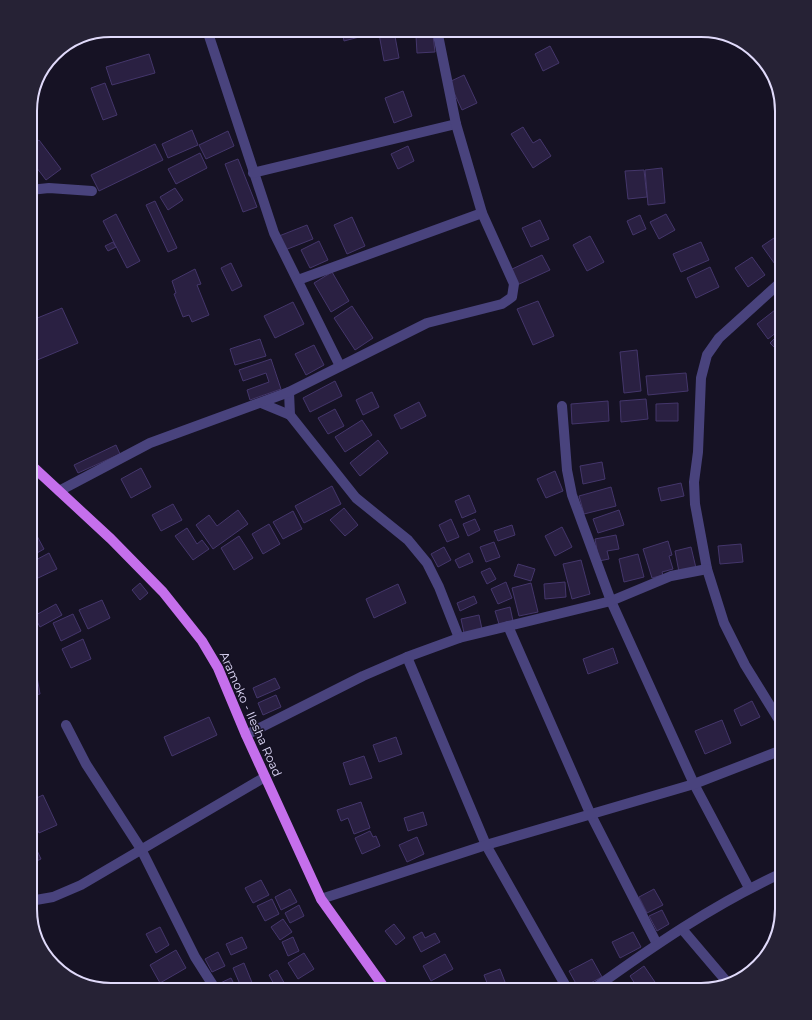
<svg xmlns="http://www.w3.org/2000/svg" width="812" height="1020" font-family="Montserrat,sans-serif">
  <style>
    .building { fill: #2a2042; stroke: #44366b }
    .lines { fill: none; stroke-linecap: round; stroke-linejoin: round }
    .minor { stroke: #49437d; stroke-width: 10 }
    .major { stroke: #c56fec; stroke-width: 10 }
    .labels { text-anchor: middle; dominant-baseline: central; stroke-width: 3; stroke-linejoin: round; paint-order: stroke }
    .street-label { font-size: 12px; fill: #e0dafa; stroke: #161224 }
    .rim { fill: none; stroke: #e0dafa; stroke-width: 2 }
  </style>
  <rect width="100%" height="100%" fill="#161224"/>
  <g class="building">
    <path d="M342,30H361L363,36L344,41Z"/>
    <path d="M487,30H506L489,36Z"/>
    <path d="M394,31L399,58L384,61L379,34Z"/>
    <path d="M433,35L435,52L417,53L416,36Z"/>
    <path d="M550,46L559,63L543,71L535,54Z"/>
    <path d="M149,54L155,73L112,85L106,67Z"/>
    <path d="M464,75L477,103L462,110L449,82Z"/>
    <path d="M105,83L117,115L103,120L91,88Z"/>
    <path d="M403,91L412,116L394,123L385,98Z"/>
    <path d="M523,127L533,143L540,139L551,156L533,168L511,134Z"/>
    <path d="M192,130L198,145L168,158L162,144Z"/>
    <path d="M228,131L234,146L206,159L199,145Z"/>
    <path d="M39,140L61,169L46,180L30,159V147Z"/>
    <path d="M155,144L163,160L99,191L91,175Z"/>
    <path d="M408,146L414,161L398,169L391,154Z"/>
    <path d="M200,153L207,168L176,184L168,169Z"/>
    <path d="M238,159L257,207L243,212L225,164Z"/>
    <path d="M662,168L665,203L648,205L645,170Z"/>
    <path d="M644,170L647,197L628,199L625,171Z"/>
    <path d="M175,188L183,200L168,210L160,197Z"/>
    <path d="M155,201L177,248L168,252L146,205Z"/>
    <path d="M116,214L140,261L127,268L103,221Z"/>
    <path d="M666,214L675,230L659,239L650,222Z"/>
    <path d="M640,215L646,229L633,235L627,221Z"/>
    <path d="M352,217L365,246L347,254L334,225Z"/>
    <path d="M540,220L549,239L531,247L522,228Z"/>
    <path d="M307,225L313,239L285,250L279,236Z"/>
    <path d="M590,236L604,262L587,271L573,245Z"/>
    <path d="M774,238L782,250V264L777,267L762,246Z"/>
    <path d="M319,241L328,260L310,268L301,250Z"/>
    <path d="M113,242L116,247L108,251L105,246Z"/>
    <path d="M701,242L709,260L681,272L673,254Z"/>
    <path d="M542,255L550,270L517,285L510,270Z"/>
    <path d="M752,257L765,275L748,287L735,268Z"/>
    <path d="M231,263L242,286L232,291L221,268Z"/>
    <path d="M710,267L719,287L696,298L687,278Z"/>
    <path d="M195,269L201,284L197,285L209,315L192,322L189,315L183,317L174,294L176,293L172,281Z"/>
    <path d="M332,272L349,301L331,312L314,283Z"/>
    <path d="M538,301L554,336L533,345L517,309Z"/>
    <path d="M293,302L304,324L275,338L264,316Z"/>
    <path d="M352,306L373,338L355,350L334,318Z"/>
    <path d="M62,308L78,343L30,363V321Z"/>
    <path d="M775,310L782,320V328L768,339L757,324Z"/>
    <path d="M782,331V355L770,343Z"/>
    <path d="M260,339L266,356L235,365L230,349Z"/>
    <path d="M314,345L324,365L306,375L295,354Z"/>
    <path d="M637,350L641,391L624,393L620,352Z"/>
    <path d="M271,359L281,389L250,400L247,390L269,382L266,373L243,381L239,370Z"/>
    <path d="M686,373L688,391L648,395L646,376Z"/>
    <path d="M335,381L342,396L310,412L303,398Z"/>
    <path d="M372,392L379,407L363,415L356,400Z"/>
    <path d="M646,399L648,419L621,422L620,401Z"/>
    <path d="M608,401L609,421L572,424L571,404Z"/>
    <path d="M419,402L426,416L401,429L394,415Z"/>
    <path d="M678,403V421H656V404Z"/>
    <path d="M335,409L344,426L328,434L318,418Z"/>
    <path d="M362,420L372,435L345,452L335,437Z"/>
    <path d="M378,440L388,453L360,476L350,463Z"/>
    <path d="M116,445L120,454L78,473L74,465Z"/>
    <path d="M602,462L605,479L583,484L580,466Z"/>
    <path d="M141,468L151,487L131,498L121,479Z"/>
    <path d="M555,471L563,491L546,498L537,479Z"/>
    <path d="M681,483L684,496L661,501L658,488Z"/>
    <path d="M332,486L341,504L304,523L295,506Z"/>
    <path d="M611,487L616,506L584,514L579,496Z"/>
    <path d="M469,495L476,512L462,518L455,501Z"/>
    <path d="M173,504L182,520L161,531L152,515Z"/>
    <path d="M344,508L358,525L345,536L330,520Z"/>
    <path d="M238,510L248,524L213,549L196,525L209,515L217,526Z"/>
    <path d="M619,510L624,525L598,533L593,519Z"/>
    <path d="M293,511L302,529L283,539L273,522Z"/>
    <path d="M451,519L459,537L447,542L439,525Z"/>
    <path d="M475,519L480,530L468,536L463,524Z"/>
    <path d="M269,524L280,544L263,554L252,534Z"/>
    <path d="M512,525L515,535L498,541L494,531Z"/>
    <path d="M562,527L572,547L555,556L545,536Z"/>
    <path d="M187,528L197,544L202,540L209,549L193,560L175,536Z"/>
    <path d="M36,534L44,549L30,557V537Z"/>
    <path d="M616,535L619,549L607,551L609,559L599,561L595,539Z"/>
    <path d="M239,536L253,558L234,570L221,548Z"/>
    <path d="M668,541L672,555L669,556L673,569L662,572L663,575L652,578L643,549Z"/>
    <path d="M494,542L500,557L486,562L480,547Z"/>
    <path d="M741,544L743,562L720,564L718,546Z"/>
    <path d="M444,547L451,560L438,567L431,554Z"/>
    <path d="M691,547L696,568L679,572L675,551Z"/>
    <path d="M49,553L57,569L38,578L30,563Z"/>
    <path d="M469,553L473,562L459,568L455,560Z"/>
    <path d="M638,554L644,577L624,582L619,559Z"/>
    <path d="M581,560L590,594L572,599L563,564Z"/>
    <path d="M518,564L535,569L531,581L514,576Z"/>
    <path d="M490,568L496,579L487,584L481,572Z"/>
    <path d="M506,582L512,598L498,604L491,589Z"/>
    <path d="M565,582L566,597L545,599L544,584Z"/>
    <path d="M140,583L148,593L140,600L132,590Z"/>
    <path d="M531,583L538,612L519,616L512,588Z"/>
    <path d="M398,584L406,603L374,618L366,599Z"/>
    <path d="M474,596L477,603L460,611L457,603Z"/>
    <path d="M102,600L110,618L88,629L79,610Z"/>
    <path d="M56,604L62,615L40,627L34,616Z"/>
    <path d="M510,607L513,621L499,624L495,611Z"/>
    <path d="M73,614L81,631L61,641L53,623Z"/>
    <path d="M479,615L482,629L464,633L461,619Z"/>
    <path d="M83,639L91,659L71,668L62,649Z"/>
    <path d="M613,648L618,663L588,674L583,659Z"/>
    <path d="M30,654H32L33,673H30Z"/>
    <path d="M37,677L40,694L30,696V678Z"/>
    <path d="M275,678L280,688L257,698L253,688Z"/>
    <path d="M276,695L281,707L263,715L258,703Z"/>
    <path d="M752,701L760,717L741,726L734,710Z"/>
    <path d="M209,717L217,735L172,756L164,737Z"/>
    <path d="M722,720L731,743L705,754L695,731Z"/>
    <path d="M396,737L402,754L379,762L373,745Z"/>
    <path d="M364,756L372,778L350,785L343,763Z"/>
    <path d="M43,795L57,825L39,833L30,813V801Z"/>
    <path d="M361,802L370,828L354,834L348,818L341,821L337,810Z"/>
    <path d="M423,812L427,825L408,831L404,818Z"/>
    <path d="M370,831L373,837L376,836L380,846L362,854L355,838Z"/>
    <path d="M417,837L424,854L407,862L399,845Z"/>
    <path d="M32,840L41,859L30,864V841Z"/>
    <path d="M261,880L269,895L253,903L245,888Z"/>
    <path d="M290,889L297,902L281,910L275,897Z"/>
    <path d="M654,889L663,905L647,913L639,897Z"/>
    <path d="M272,899L279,914L265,921L257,906Z"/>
    <path d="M299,905L304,916L290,923L285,913Z"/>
    <path d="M662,910L669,924L657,931L649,916Z"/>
    <path d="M283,919L292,932L280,940L271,927Z"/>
    <path d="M394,924L405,938L396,945L385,931Z"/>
    <path d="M160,927L169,945L156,953L146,934Z"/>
    <path d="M422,932L425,938L435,933L440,942L421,952L413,937Z"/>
    <path d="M633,932L641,947L620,958L612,942Z"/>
    <path d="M242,937L247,948L231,955L226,944Z"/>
    <path d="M293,937L299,951L288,956L282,942Z"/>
    <path d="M176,950L186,968L160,983L150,965Z"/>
    <path d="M218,952L225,966L212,972L205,959Z"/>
    <path d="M304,953L314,969L298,979L288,963Z"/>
    <path d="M445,954L453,969L431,981L423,966Z"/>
    <path d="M592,959L602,977L579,989L569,971Z"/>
    <path d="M244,963L253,985L242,989L233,968Z"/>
    <path d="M644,966L657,985L649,990H639L630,976Z"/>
    <path d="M500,969L505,982L489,988L484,975Z"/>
    <path d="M277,970L287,988L284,990H277L269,975Z"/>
    <path d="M231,978L237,990H218L216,985Z"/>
    <path d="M508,984L511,990H496Z"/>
  </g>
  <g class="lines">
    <g class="minor">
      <path d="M207,30L274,233L340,366"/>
      <path d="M253,173L456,124"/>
      <path d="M30,190L49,188L92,191"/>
      <path d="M298,280L482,213"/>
      <path d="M289,392L290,415"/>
      <path d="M261,403L290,415L356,498L408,540L427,563L439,587L459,638"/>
      <path d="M562,406L567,470L572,495L611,601L694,784L749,888"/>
      <path d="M59,491L150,443L289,392L427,323L502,304L512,297L514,284L482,213L456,124L437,30"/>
      <path d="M508,626L590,813L657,944"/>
      <path d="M407,657L486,845L568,990"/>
      <path d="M66,725L86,764L141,849L195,957L216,990"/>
      <path d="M782,725L745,665L724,623L707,569L695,504L694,482L698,452L701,378L707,355L719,338L782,281"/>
      <path d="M246,735L363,676L407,657L459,638L611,601L671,576L707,569"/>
      <path d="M321,899L486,845L694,784L782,750"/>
      <path d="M30,901L53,897L81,885L265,777"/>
      <path d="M682,929L727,982"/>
      <path d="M592,990C652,947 714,904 782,873"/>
    </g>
    <path class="major" d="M30,464L111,539L163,592L202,641L218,668L246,735L321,899L386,990"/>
  </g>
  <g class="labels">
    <g class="street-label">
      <text transform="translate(251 714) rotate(66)">Aramoko - Ilesha Road</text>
    </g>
  </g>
  <path d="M0 0H812V1020H0ZM111 37H701A74 74 0 0 1 775 111V909A74 74 0 0 1 701 983H111A74 74 0 0 1 37 909V111A74 74 0 0 1 111 37Z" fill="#262235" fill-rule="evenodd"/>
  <path class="rim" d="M111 37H701A74 74 0 0 1 775 111V909A74 74 0 0 1 701 983H111A74 74 0 0 1 37 909V111A74 74 0 0 1 111 37Z"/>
</svg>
